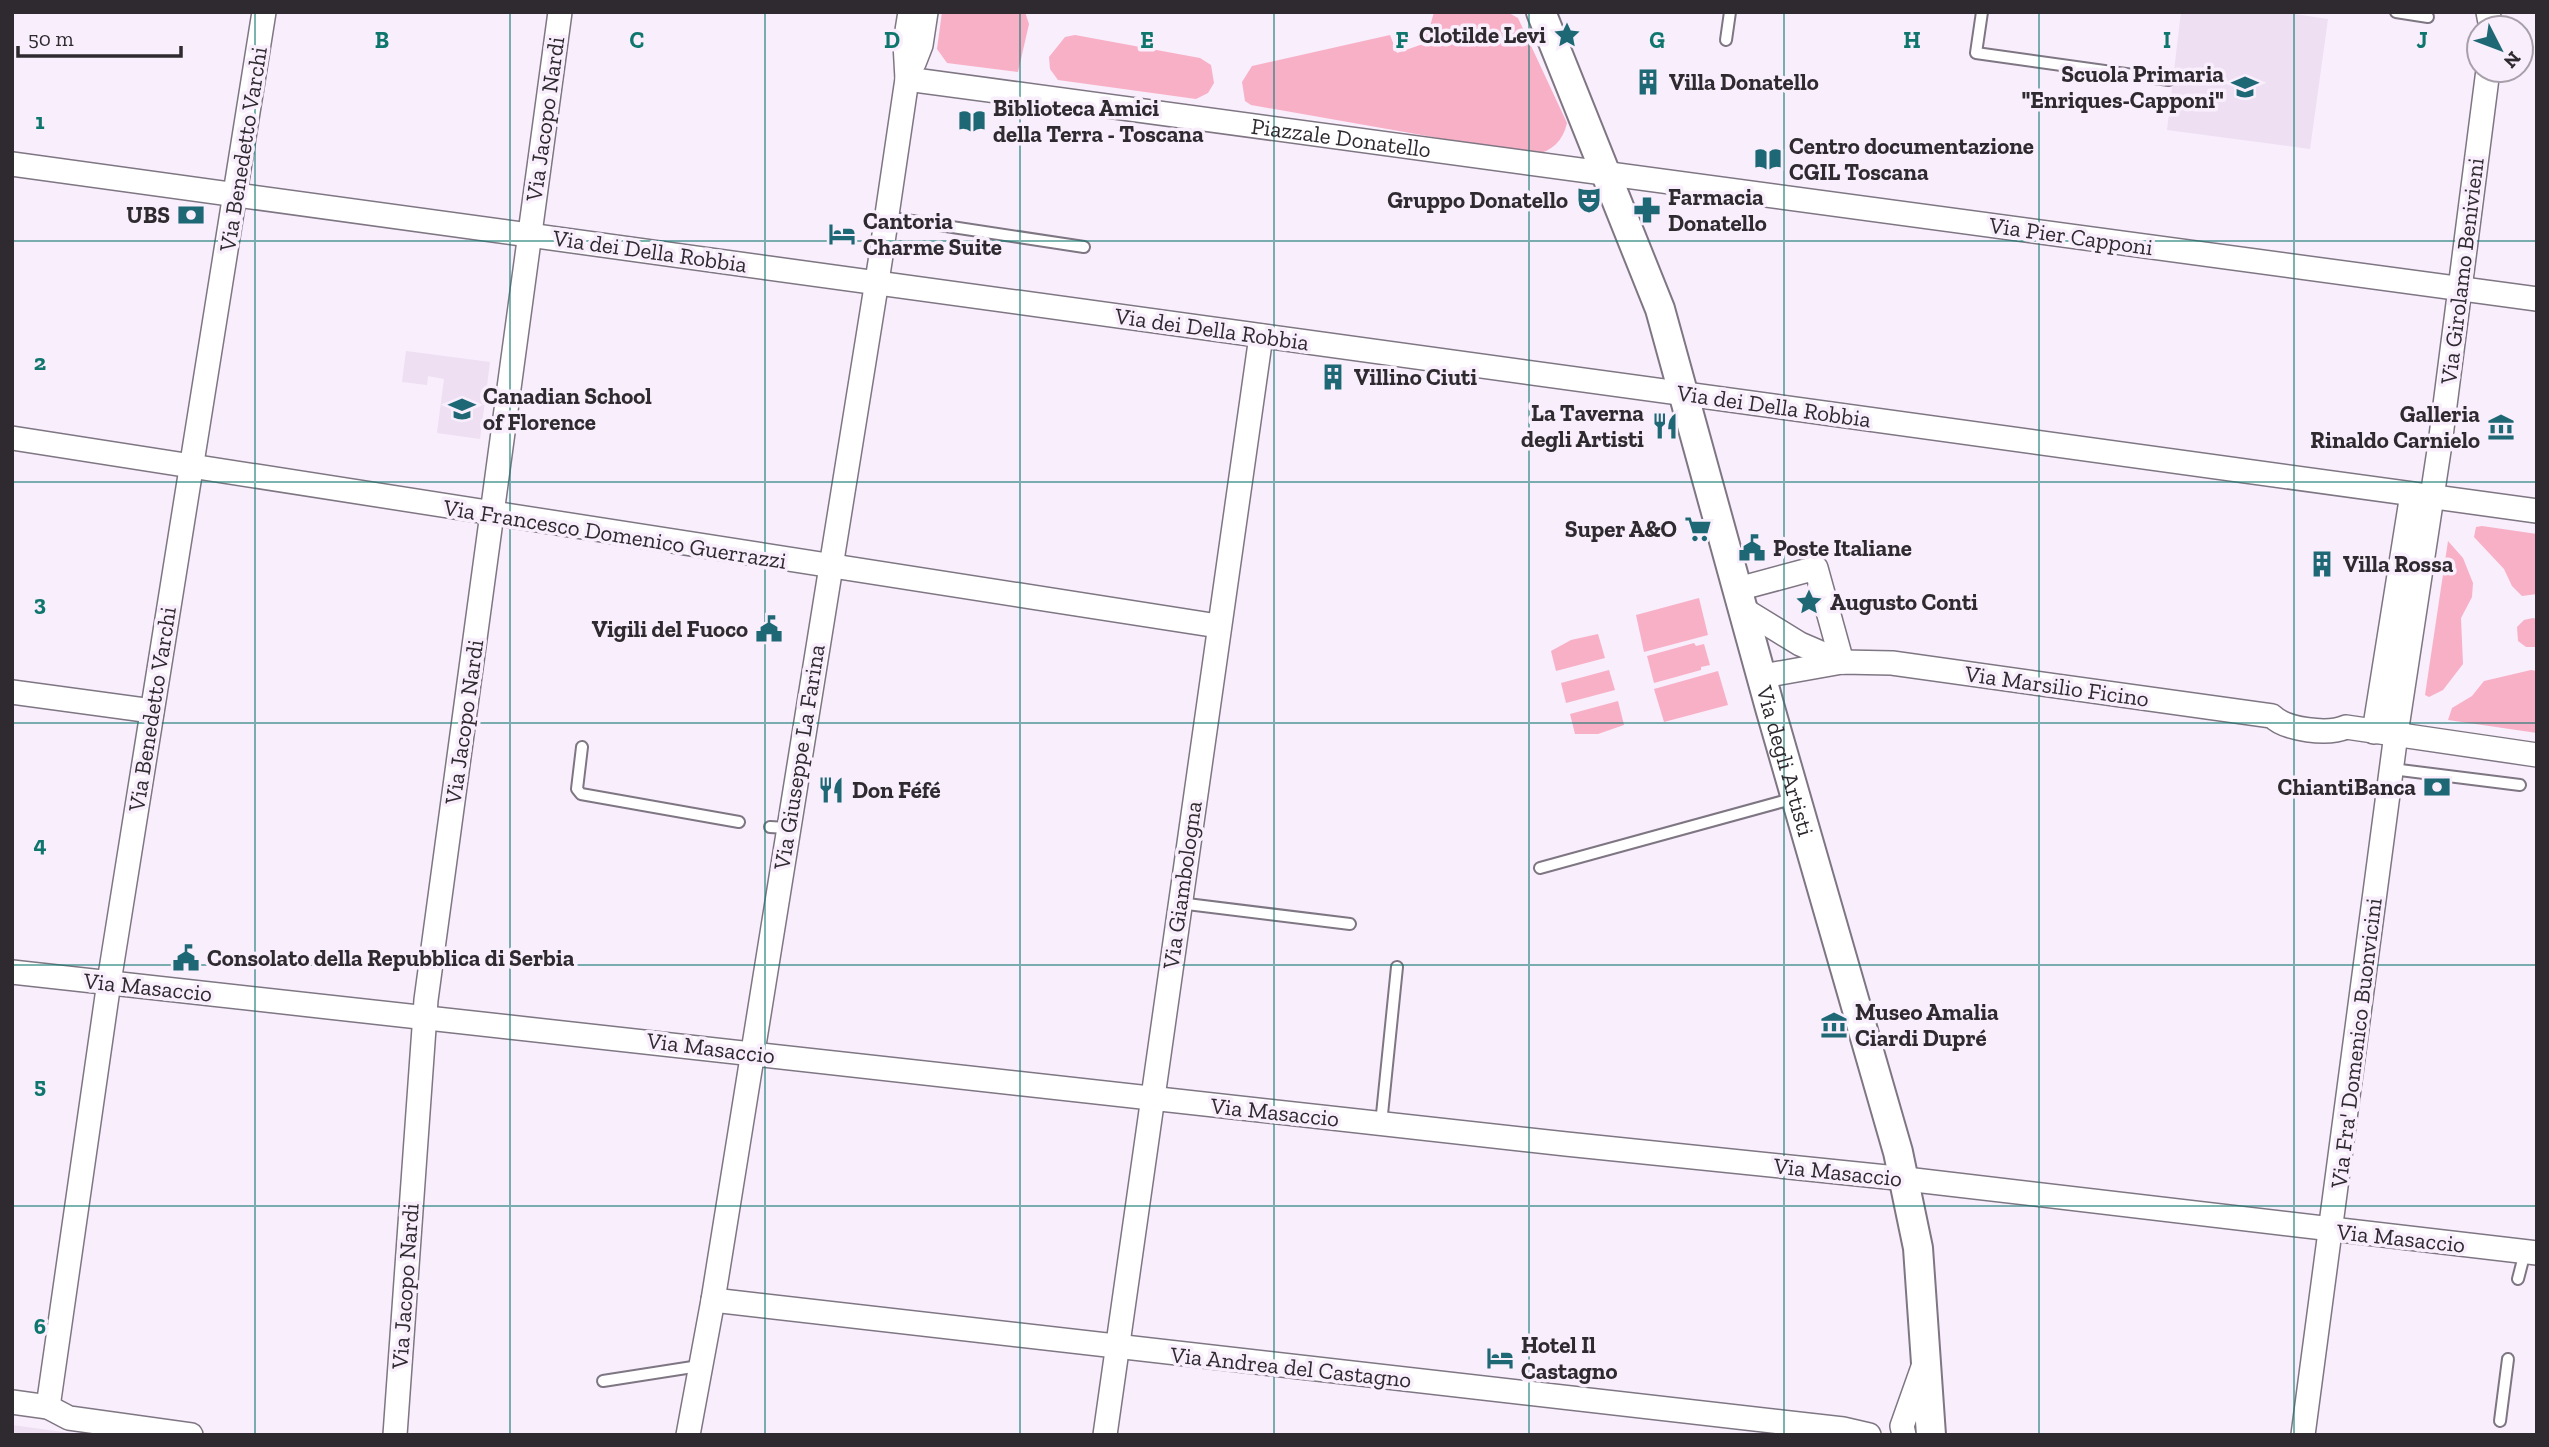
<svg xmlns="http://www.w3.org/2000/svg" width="2549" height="1447" font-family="'Zilla Slab',serif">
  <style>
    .built { fill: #eedff3 }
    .green { fill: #f8b0c6 }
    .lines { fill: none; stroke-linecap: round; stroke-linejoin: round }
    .service-casing { stroke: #7f7683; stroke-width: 14 }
    .minor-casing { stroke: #7f7683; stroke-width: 26 }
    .tertiary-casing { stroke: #7f7683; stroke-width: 32 }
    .service { stroke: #fff; stroke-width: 10 }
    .minor { stroke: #fff; stroke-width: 23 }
    .tertiary { stroke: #fff; stroke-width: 28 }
    .grid { fill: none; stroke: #0f766e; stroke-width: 2; stroke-opacity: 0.55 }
    .labels { text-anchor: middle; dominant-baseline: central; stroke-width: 7; stroke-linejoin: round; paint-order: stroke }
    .poi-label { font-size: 23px; font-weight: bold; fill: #2e2a2f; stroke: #f8eefc; text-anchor: start }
    .street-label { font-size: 23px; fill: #2e2a2f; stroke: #f8eefc }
    .grid-label { font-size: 23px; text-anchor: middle; font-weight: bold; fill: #0f766e; stroke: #f8eefc; stroke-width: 7; stroke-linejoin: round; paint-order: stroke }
  </style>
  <rect width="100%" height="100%" fill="#f8eefc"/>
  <g class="built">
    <path d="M2181,12H2281L2328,19L2310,149L2167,130Z"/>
    <path d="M406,351L490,362L480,439L437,433L444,379L428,376L427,385L402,382Z"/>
    <path d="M12,1425L85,1435H12Z"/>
  </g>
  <g class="green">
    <path d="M942,12H1025L1029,24L1018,72L947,63L937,49Z"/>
    <path d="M1434,12H1507L1518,18L1567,123C1563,141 1552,151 1535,155L1251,105L1245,101L1242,82L1252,66L1390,35L1397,53L1423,44L1421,33L1429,30Z"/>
    <path d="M1075,35L1200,58L1211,65L1214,83L1208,93L1196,99L1058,80L1050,69L1049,57L1065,37Z"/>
    <path d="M2482,526L2537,534V594L2522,596L2512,586L2504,569L2474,537L2476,527Z"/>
    <path d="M2448,541L2463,558L2473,583L2472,597L2461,618L2463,664L2443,690L2429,697L2425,695Z"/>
    <path d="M1699,598L1708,635L1644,652L1636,615Z"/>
    <path d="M2533,618L2537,619V647H2526L2518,641L2517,627L2524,620Z"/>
    <path d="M1598,634L1605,658L1556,671L1551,651L1571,640Z"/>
    <path d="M1694,643L1696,646L1704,644L1710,665L1701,667V670L1654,683L1647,656Z"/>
    <path d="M1609,670L1615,690L1566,703L1561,683Z"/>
    <path d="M2531,670L2537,671V733L2448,720L2452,708L2472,696L2484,681Z"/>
    <path d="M1718,671L1728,705L1664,722L1654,689Z"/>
    <path d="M1618,701L1624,725L1598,734H1575L1570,714Z"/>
  </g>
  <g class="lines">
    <g class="service-casing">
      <g id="service">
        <path d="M1982,12L1976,53L2169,80"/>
        <path d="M2396,12L2428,17"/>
        <path d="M1726,40L1730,12"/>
        <path d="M886,217L1084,247"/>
        <path d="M582,747L577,789L581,794L739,822"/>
        <path d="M2392,769L2520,785"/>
        <path d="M770,827L787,828"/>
        <path d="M1540,868L1795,798"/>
        <path d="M1179,903L1350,924"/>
        <path d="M1381,1124L1397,967"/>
        <path d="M2518,1279L2525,1252"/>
        <path d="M603,1381L699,1366"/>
        <path d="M2500,1421L2508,1359"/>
      </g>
    </g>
    <g class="minor-casing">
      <g id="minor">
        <path d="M2488,12L2491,28"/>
        <path d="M914,63L921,45L926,12"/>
        <path id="s1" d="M907,79L2537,299"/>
        <path d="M12,164L2537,511"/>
        <path d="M12,438L1218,626"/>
        <path d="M1738,589L1816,568L1842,662"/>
        <path d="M1743,609L1800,644L1842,662"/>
        <path d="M1763,676L1842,662L1892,663L2272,716C2286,730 2328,735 2346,727L2537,755"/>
        <path d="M12,692L152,711"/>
        <path d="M2374,732L2412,494"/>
        <path d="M12,972L1566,1144L1906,1179L2537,1253"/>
        <path d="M713,1300L1843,1429L1869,1435"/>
        <path d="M12,1402L48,1407L69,1418L191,1435"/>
        <path d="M48,1407L109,982L264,12"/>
        <path d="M395,1435L426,1000L560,12"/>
        <path d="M688,1435L713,1300L880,262L907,79L905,43L910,12"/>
        <path d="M1105,1435L1261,336"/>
        <path d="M1904,1435L1902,1426L1924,1364"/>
        <path d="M2303,1435L2396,734L2440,444L2488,70"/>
      </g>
    </g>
    <g class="tertiary-casing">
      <g id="tertiary">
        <path id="s2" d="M1541,12L1660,309L1770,708L1898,1152L1918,1248L1931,1435"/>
      </g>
    </g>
    <use href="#service" class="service"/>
    <use href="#minor" class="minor"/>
    <use href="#tertiary" class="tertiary"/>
  </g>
  <path class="grid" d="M255,12V1435M510,12V1435M765,12V1435M1020,12V1435M1274,12V1435M1529,12V1435M1784,12V1435M2039,12V1435M2294,12V1435M12,241H2537M12,482H2537M12,723H2537M12,965H2537M12,1206H2537"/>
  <defs>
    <g id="sight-bare" transform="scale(2.1)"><path d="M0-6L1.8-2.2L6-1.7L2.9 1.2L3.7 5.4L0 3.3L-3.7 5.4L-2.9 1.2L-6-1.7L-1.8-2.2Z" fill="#1e6774" stroke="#f8eefc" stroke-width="2.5" paint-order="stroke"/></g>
    <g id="building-bare" transform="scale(2.1)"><path d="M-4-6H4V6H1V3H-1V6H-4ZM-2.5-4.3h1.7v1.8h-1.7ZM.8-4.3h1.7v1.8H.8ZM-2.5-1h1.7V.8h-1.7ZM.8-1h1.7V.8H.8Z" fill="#1e6774" stroke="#f8eefc" stroke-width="2.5" paint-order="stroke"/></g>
    <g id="school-bare" transform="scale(2.1)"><path d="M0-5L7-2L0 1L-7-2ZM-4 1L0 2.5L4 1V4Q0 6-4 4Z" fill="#1e6774" stroke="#f8eefc" stroke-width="2.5" paint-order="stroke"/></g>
    <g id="library-bare" transform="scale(2.1)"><path d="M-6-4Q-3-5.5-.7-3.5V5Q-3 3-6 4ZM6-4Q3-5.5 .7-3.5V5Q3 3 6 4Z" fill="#1e6774" stroke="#f8eefc" stroke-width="2.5" paint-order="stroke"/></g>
    <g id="theatre-bare" transform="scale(2.1)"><path d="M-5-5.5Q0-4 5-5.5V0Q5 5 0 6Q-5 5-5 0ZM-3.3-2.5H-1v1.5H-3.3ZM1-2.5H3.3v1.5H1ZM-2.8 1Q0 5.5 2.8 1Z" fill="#1e6774" stroke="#f8eefc" stroke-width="2.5" paint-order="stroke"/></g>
    <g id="pharmacy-bare" transform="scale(2.1)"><path d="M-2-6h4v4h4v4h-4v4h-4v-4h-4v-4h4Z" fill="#1e6774" stroke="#f8eefc" stroke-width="2.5" paint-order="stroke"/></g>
    <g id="bank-bare" transform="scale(2.1)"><path d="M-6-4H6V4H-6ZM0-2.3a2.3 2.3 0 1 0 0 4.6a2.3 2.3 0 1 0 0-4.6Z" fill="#1e6774" stroke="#f8eefc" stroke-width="2.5" paint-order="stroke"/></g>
    <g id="hotel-bare" transform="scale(2.1)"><path d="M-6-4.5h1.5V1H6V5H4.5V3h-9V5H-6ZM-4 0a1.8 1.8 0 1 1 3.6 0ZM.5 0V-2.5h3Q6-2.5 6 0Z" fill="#1e6774" stroke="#f8eefc" stroke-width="2.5" paint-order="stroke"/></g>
    <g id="restaurant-bare" transform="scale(2.1)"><path d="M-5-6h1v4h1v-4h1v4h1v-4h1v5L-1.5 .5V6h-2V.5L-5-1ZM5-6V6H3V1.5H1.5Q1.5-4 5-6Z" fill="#1e6774" stroke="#f8eefc" stroke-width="2.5" paint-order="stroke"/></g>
    <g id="museum-bare" transform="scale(2.1)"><path d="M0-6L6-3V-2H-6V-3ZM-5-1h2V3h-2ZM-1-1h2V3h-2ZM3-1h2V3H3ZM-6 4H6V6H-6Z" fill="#1e6774" stroke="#f8eefc" stroke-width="2.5" paint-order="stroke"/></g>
    <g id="supermarket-bare" transform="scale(2.1)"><path d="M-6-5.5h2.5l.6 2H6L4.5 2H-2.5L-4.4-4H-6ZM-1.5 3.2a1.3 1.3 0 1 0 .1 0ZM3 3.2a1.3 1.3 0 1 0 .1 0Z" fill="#1e6774" stroke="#f8eefc" stroke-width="2.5" paint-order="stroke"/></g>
    <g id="civic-bare" transform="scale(2.1)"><path d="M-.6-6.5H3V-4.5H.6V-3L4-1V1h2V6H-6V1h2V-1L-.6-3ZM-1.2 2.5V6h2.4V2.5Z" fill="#1e6774" stroke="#f8eefc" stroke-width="2.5" paint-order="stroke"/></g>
  </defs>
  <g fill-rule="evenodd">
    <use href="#sight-bare" x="1567" y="35"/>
    <use href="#building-bare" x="1648" y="82"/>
    <use href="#school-bare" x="2245" y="87"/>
    <use href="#library-bare" x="972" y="121"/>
    <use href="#library-bare" x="1768" y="159"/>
    <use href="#theatre-bare" x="1589" y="200"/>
    <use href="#pharmacy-bare" x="1647" y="210"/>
    <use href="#bank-bare" x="191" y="215"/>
    <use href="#hotel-bare" x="842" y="234"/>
    <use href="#building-bare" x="1333" y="377"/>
    <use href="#school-bare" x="462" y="409"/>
    <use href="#restaurant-bare" x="1665" y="426"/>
    <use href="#museum-bare" x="2501" y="427"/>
    <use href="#supermarket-bare" x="1698" y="529"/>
    <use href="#civic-bare" x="1752" y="548"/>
    <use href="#building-bare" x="2322" y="564"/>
    <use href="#sight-bare" x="1809" y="602"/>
    <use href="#civic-bare" x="769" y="629"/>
    <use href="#bank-bare" x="2437" y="787"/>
    <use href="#restaurant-bare" x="831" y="790"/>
    <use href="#civic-bare" x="186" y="958"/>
    <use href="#museum-bare" x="1834" y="1025"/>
    <use href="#hotel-bare" x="1500" y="1358"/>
  </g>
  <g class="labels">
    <g class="poi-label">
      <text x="1546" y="35" text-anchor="end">Clotilde Levi</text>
      <text x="2224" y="74" text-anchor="end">Scuola Primaria<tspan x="2224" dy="26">"Enriques-Capponi"</tspan></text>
      <text x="1669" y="82">Villa Donatello</text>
      <text x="993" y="108">Biblioteca Amici<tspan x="993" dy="26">della Terra - Toscana</tspan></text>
      <text x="1789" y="146">Centro documentazione<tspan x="1789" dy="26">CGIL Toscana</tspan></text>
      <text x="1668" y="197">Farmacia<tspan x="1668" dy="26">Donatello</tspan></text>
      <text x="1568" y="200" text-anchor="end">Gruppo Donatello</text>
      <text x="170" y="215" text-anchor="end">UBS</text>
      <text x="863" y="221">Cantoria<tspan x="863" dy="26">Charme Suite</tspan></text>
      <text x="1354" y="377">Villino Ciuti</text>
      <text x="483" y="396">Canadian School<tspan x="483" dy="26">of Florence</tspan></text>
      <text x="1644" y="413" text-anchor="end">La Taverna<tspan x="1644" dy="26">degli Artisti</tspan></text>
      <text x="2480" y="414" text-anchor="end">Galleria<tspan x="2480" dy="26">Rinaldo Carnielo</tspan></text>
      <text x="1677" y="529" text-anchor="end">Super A&amp;O</text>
      <text x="1773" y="548">Poste Italiane</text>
      <text x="2343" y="564">Villa Rossa</text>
      <text x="1830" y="602">Augusto Conti</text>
      <text x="748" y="629" text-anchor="end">Vigili del Fuoco</text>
      <text x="2416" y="787" text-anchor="end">ChiantiBanca</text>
      <text x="852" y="790">Don Féfé</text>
      <text x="207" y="958">Consolato della Repubblica di Serbia</text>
      <text x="1855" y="1012">Museo Amalia<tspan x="1855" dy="26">Ciardi Dupré</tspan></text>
      <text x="1521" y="1345">Hotel Il<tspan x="1521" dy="26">Castagno</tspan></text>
    </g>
    <g class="street-label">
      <text transform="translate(545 119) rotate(-82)">Via Jacopo Nardi</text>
      <text stroke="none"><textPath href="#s1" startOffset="438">Piazzale Donatello</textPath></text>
      <text transform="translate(243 149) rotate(-81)">Via Benedetto Varchi</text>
      <text transform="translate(2071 236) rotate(8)">Via Pier Capponi</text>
      <text transform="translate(650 251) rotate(8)">Via dei Della Robbia</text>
      <text transform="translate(2462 271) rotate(-83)">Via Girolamo Benivieni</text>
      <text transform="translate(1212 329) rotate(8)">Via dei Della Robbia</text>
      <text transform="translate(1774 406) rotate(8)">Via dei Della Robbia</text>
      <text transform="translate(615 534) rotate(9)">Via Francesco Domenico Guerrazzi</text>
      <text transform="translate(2057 686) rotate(8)">Via Marsilio Ficino</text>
      <text transform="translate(152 709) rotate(-81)">Via Benedetto Varchi</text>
      <text transform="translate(464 722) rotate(-82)">Via Jacopo Nardi</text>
      <text transform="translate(799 757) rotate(-81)">Via Giuseppe La Farina</text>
      <text stroke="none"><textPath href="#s2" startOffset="789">Via degli Artisti</textPath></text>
      <text transform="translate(1182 885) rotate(-82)">Via Giambologna</text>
      <text transform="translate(148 987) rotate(6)">Via Masaccio</text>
      <text transform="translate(2356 1043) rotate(-83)">Via Fra' Domenico Buonvicini</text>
      <text transform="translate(711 1048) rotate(7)">Via Masaccio</text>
      <text transform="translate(1275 1112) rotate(6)">Via Masaccio</text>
      <text transform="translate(1838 1172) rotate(6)">Via Masaccio</text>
      <text transform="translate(2401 1238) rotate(6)">Via Masaccio</text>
      <text transform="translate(405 1286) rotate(-86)">Via Jacopo Nardi</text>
      <text transform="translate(1291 1367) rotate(6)">Via Andrea del Castagno</text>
    </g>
  </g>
  <g class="grid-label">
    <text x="382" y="48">B</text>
    <text x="637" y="48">C</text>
    <text x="892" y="48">D</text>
    <text x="1147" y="48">E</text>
    <text x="1402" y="48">F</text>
    <text x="1657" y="48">G</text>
    <text x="1912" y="48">H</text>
    <text x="2167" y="48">I</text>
    <text x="2422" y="48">J</text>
    <text x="40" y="129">1</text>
    <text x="40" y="370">2</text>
    <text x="40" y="611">3</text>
    <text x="40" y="852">4</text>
    <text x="40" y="1093">5</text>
    <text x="40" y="1334">6</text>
  </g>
  <rect width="2549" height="1447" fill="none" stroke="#2e2a2f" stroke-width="28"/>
  <g transform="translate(2500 49) rotate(132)"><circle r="33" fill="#f8eefc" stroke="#a7a0aa" stroke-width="2"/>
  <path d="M0-5L12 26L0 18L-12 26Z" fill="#1e6774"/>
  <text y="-10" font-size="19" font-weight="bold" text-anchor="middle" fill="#2e2a2f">N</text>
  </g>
  <path d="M18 46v10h163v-10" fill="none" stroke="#2e2a2f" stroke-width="3.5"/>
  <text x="28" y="46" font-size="21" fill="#2e2a2f" stroke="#f8eefc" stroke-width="5" paint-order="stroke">50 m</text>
</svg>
